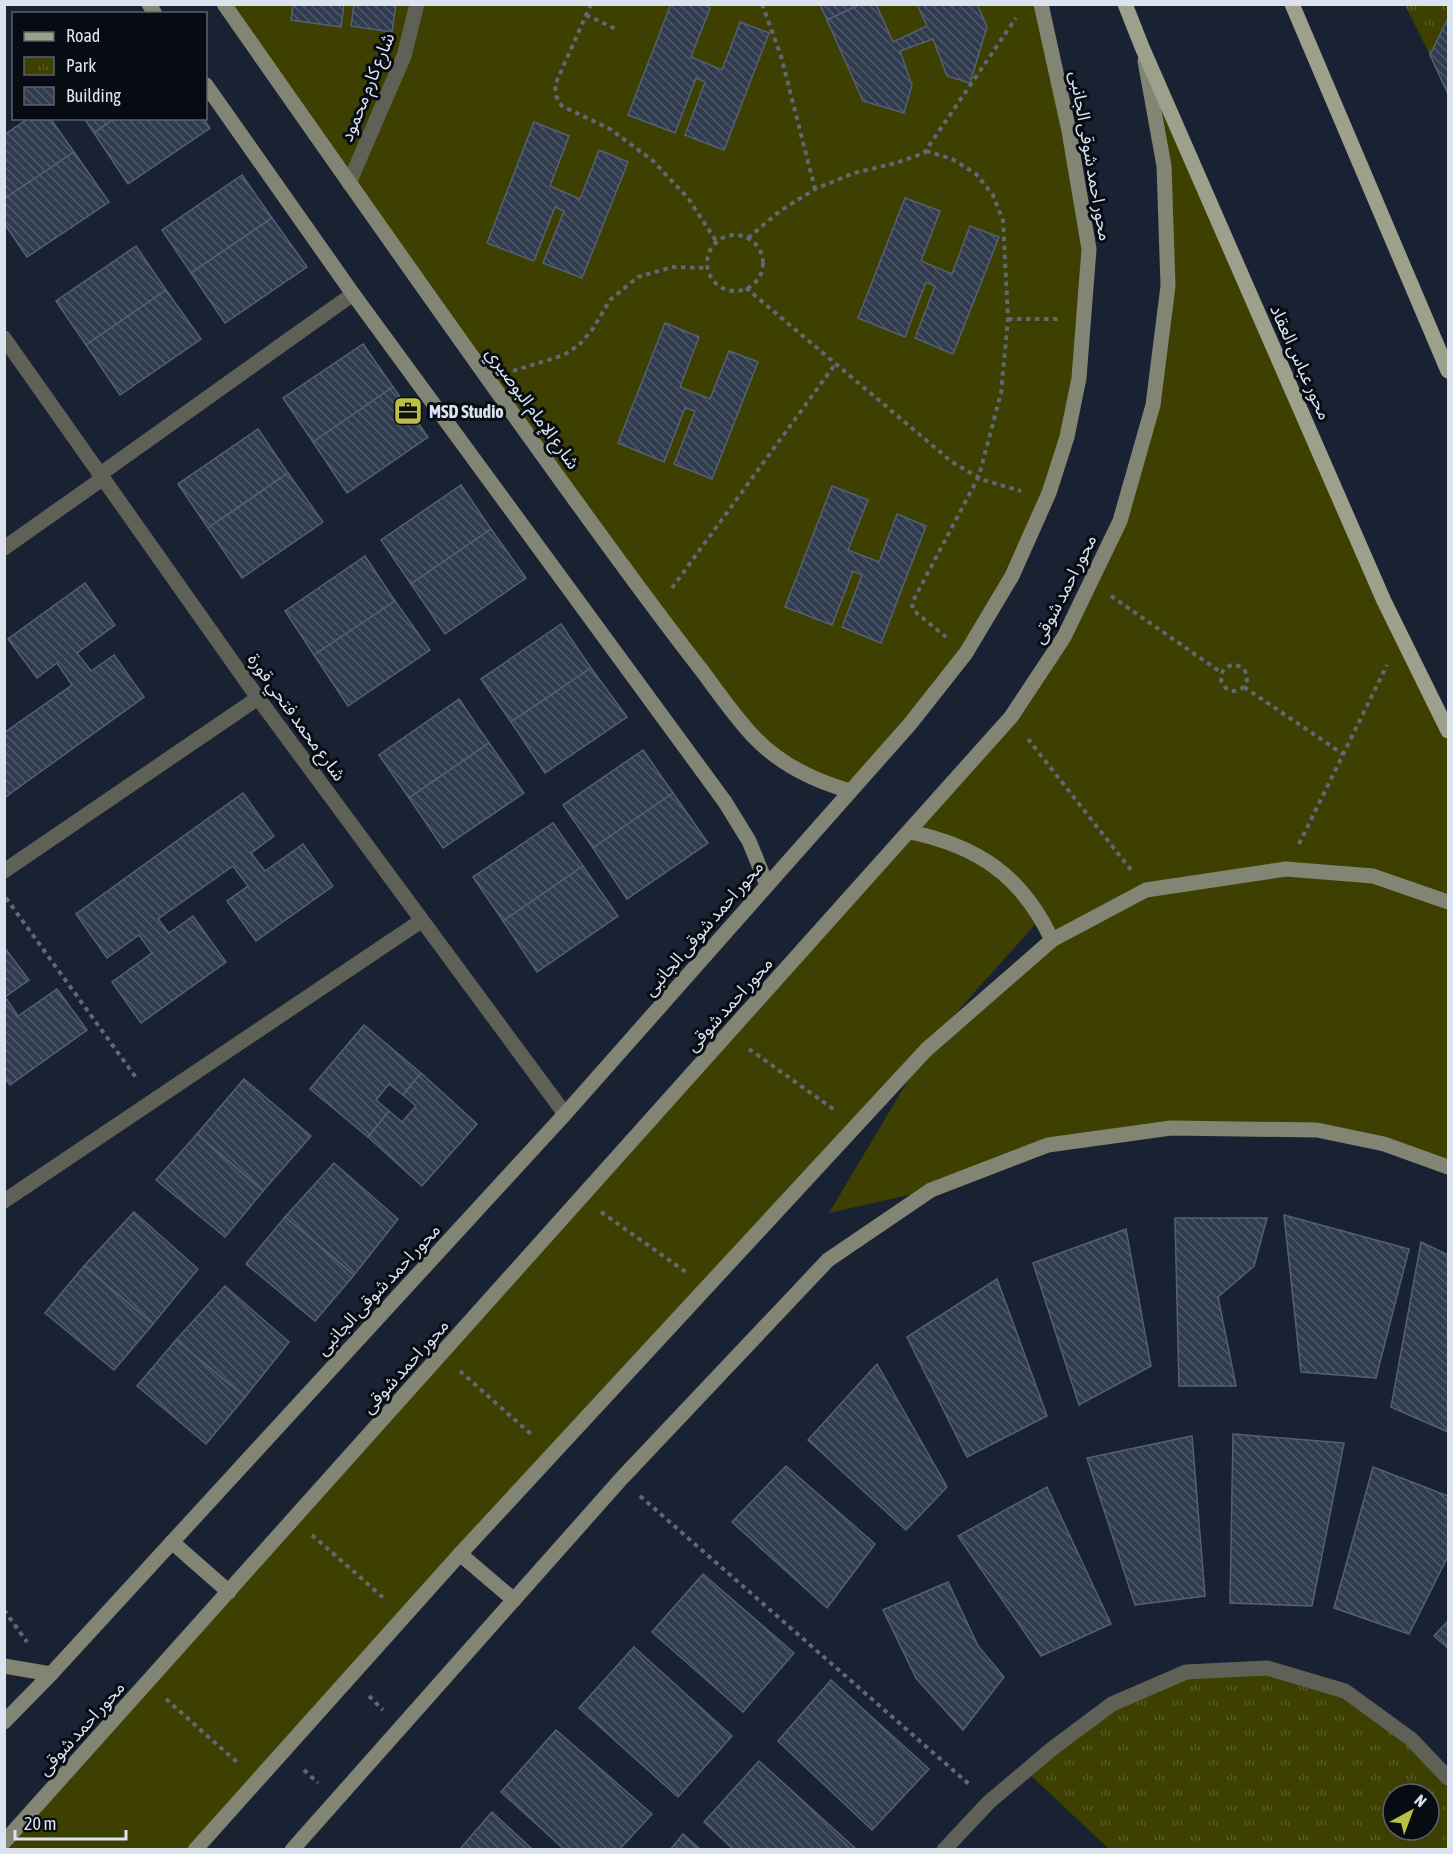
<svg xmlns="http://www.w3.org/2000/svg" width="1453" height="1854" font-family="'Asap Condensed','Noto Sans Arabic',sans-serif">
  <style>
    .grass { fill: #3d4000 }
    .park { fill: url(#park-tufts); fill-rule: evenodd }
    .building { fill: url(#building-back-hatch); stroke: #546075; stroke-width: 1.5 }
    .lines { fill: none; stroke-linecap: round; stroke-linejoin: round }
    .path { stroke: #5f6877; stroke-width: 4; stroke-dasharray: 4.5 4.5; stroke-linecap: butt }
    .street { stroke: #606156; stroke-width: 15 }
    .secondary { stroke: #828474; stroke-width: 15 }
    .primary { stroke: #9da08a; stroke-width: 15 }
    .labels { text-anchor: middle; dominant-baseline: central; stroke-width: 6; stroke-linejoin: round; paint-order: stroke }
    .street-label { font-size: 18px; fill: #dbe3ef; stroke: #070c13 }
    .poi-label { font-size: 18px; font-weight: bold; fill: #dbe3ef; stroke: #070c13; text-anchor: start }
  </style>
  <defs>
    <pattern id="park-tufts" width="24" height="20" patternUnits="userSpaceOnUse" patternTransform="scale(1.5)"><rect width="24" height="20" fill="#3d4000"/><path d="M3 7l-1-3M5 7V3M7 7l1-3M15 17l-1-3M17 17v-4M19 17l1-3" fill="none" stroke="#585b26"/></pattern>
    <pattern id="building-back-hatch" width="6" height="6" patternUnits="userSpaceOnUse" patternTransform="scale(1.5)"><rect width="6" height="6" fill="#303c4e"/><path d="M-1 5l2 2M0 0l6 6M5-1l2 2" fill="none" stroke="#4d5868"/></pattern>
  </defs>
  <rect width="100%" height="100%" fill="#182233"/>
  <g class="grass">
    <path d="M223,5H1041L1089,249L1085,319L1049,493L966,653L850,791L756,739Z"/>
    <path d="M1142,47L1448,728V1167L1317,1130L1171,1128L1048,1145L931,1190L829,1213L926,1050L1052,940L1041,918L856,1125L196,1849L5,1850V1842L1011,717L1120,521L1153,405L1168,286L1164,166Z"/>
  </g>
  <g class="park">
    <path d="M1405,5H1448V18L1430,55Z"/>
    <path d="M1267,1668L1345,1691L1448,1778V1849H1109L1026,1771L1112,1704L1186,1672ZM1393,1794H1429V1830H1393Z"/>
  </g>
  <g class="building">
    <path d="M293,4H344L341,27L291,20Z"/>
    <path d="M354,4H396L392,32L351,26Z"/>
    <path d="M671,4H701L710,8L691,57L722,70L740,22L769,33L724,150L685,135L705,82L696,78L675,133L628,115Z"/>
    <path d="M820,4H861L827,20Z"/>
    <path d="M861,4H876L893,42L927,26L917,4H977L987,27L970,83L947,76L933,39L900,51L912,85L904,113L863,101L827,20Z"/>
    <path d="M1448,18V94L1430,55Z"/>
    <path d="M29,118H50L74,152L4,199V135Z"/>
    <path d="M84,118H115L94,133Z"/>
    <path d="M115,118H203L210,128L128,184L94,133Z"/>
    <path d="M534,122L569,136L550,186L580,199L599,150L628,162L582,278L543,263L564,211L555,207L534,261L487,243Z"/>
    <path d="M74,152L109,202L27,257L4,223V199Z"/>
    <path d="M242,175L272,218L191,273L162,230Z"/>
    <path d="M905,198L940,211L921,261L952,274L970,226L999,237L953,354L915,338L935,286L926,282L905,337L858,318Z"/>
    <path d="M272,218L307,267L225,323L191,273Z"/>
    <path d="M136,246L166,290L86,345L56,301Z"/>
    <path d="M166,290L201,339L120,395L86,345Z"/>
    <path d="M665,323L699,337L680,387L710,399L729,351L758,362L712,479L674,464L695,411L685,408L664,462L618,443Z"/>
    <path d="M363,344L393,387L313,442L283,398Z"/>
    <path d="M393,387L428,437L347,493L313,442Z"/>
    <path d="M258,429L288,473L208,528L178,484Z"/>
    <path d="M288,473L323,522L242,578L208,528Z"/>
    <path d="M461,485L491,529L411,584L381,540Z"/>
    <path d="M832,486L868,500L848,550L879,562L897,514L926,526L881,643L842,627L862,575L853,571L832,625L785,607Z"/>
    <path d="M491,529L526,578L445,634L411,584Z"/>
    <path d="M365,556L395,601L314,655L285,611Z"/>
    <path d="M85,583L115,625L77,653L91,671L114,655L144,697L4,798V733L72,685L57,663L37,678L8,639Z"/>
    <path d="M395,601L430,650L348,706L314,655Z"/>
    <path d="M561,624L591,668L511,722L481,679Z"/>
    <path d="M591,668L627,717L545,773L511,722Z"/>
    <path d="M459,699L489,743L409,798L379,755Z"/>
    <path d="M489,743L524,793L443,848L409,798Z"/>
    <path d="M643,750L673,793L593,848L563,805Z"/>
    <path d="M243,793L274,836L251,853L265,871L303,844L333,886L256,941L227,901L248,886L233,866L158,919L169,933L193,916L226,962L141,1023L112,982L152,953L139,935L107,958L76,914Z"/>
    <path d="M673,793L708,843L627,899L593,848Z"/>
    <path d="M553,823L583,866L503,921L473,877Z"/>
    <path d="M583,866L618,916L537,972L503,921Z"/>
    <path d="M4,947L29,980L5,997L18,1016L57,989L87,1030L10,1085L4,1077Z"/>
    <path d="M364,1025L421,1073L403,1095L389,1084L376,1100L389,1111L368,1137L310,1089Z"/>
    <path d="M421,1073L477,1124L422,1186L368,1137L389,1111L402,1122L416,1106L403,1095Z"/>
    <path d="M244,1079L311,1136L263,1191L197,1134Z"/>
    <path d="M197,1134L263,1191L225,1237L156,1180Z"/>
    <path d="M334,1163L398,1219L354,1275L285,1217Z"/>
    <path d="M134,1212L198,1269L153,1324L84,1266Z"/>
    <path d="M1284,1215L1409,1249L1376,1378L1301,1372Z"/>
    <path d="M285,1217L354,1275L315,1321L246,1264Z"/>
    <path d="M1175,1218H1267L1254,1266L1218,1297L1236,1386H1179Z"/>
    <path d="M1126,1229L1151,1366L1079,1405L1033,1263Z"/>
    <path d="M1421,1242L1448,1255V1432L1391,1407Z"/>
    <path d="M84,1266L153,1324L114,1370L45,1313Z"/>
    <path d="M997,1279L1047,1416L967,1457L907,1337Z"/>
    <path d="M225,1286L289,1342L245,1397L176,1340Z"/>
    <path d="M176,1340L245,1397L206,1444L137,1386Z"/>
    <path d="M877,1364L947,1487L906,1530L808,1440Z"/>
    <path d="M1233,1434L1344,1443L1312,1606L1230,1603Z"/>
    <path d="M1192,1436L1205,1596L1135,1605L1087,1458Z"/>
    <path d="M786,1466L875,1544L827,1608L732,1522Z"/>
    <path d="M1373,1467L1448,1496V1556L1409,1634L1334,1608Z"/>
    <path d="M1047,1487L1111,1624L1041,1656L958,1536Z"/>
    <path d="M703,1574L794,1653L743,1712L652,1632Z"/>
    <path d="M948,1582L978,1646L1004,1677L963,1730L916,1678L883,1610Z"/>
    <path d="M1448,1621V1648L1434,1636Z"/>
    <path d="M634,1647L732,1736L678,1797L579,1708Z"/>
    <path d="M831,1680L929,1769L872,1830L778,1741Z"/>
    <path d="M556,1730L652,1814L619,1850H565L501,1792Z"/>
    <path d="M759,1761L857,1850H734L704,1822Z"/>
    <path d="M492,1812L533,1850H459Z"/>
    <path d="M683,1834L701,1850H670Z"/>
  </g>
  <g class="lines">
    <g class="path">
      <path d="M591,4L555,85L556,96L562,106L610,129L652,160L688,198L716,241"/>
      <path d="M762,4L781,56L815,189"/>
      <path d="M586,15L618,30"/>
      <path d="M926,151L952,159L976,174L993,195L1003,221L1008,319L1001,393L979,476L912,603L913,610L946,637"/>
      <circle cx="735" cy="263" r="28"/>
      <path d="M748,238L780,211L815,189L854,173L896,163L924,153L1016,18"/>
      <path d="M746,288L952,462L983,480L1021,491"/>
      <path d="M1008,319H1059"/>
      <path d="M513,371L564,355L579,345L592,330L610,300L638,277L672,267L708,268"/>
      <path d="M672,588L836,363"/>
      <path d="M1111,596L1222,673"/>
      <circle cx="1234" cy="678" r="13"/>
      <path d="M1244,687L1343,754"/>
      <path d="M1028,739L1131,870"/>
      <path d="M1299,844L1387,665"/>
      <path d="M6,898L137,1079"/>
      <path d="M749,1049L836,1111"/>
      <path d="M601,1212L686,1272"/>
      <path d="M460,1371L533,1436"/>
      <path d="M640,1496L970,1785"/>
      <path d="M312,1535L386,1600"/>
      <path d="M4,1610L27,1642"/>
      <path d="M369,1696L383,1710"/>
      <path d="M166,1699L239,1764"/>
      <path d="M304,1770L318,1783"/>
    </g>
    <g class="street">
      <path d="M349,183L404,56L417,4"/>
      <path d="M4,338L258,698L565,1114"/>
      <path d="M99,475L353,294"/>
      <path d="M4,548L102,479"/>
      <path d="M4,871L258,698"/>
      <path d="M4,1201L421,921"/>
      <path d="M944,1850L989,1802L1053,1748L1112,1704L1186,1672L1267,1668L1345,1691L1411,1739L1448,1778"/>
    </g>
    <g class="secondary">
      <path d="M149,4L155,14"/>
      <path d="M224,4C340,170 456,336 575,500C617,558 659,616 703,672C720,695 737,720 757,740C783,766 815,781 850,791"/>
      <path d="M206,85L353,294L725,802L749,841L767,885"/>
      <path d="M910,832C978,846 1022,876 1052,940"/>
      <path d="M172,1542L229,1592"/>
      <path d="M460,1554L514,1600"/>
      <path d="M4,1666L51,1674"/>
      <path d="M4,1722L51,1674L565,1114L910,724L966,653L1012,576L1049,493L1067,437L1079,378L1089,249L1069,131L1041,4"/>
      <path d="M4,1842L1011,717L1064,637L1120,521L1153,405L1168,286L1164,166L1145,61"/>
      <path d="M195,1850L460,1554L926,1050L1052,940L1146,890L1286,869L1373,876L1448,902"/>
      <path d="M292,1850L621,1479L828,1260L931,1190L1048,1145L1171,1128L1317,1130L1384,1144L1448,1167"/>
    </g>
    <g class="primary">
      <path d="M1125,4L1142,47L1384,601L1448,731"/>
      <path d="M1292,4L1448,371"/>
    </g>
  </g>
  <defs>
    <g id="office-square" transform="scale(1.5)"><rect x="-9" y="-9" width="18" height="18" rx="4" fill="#bac045" stroke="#070c13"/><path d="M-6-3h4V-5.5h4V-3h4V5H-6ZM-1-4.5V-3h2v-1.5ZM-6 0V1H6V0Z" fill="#111"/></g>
  </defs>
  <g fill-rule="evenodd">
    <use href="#office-square" x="408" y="411"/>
  </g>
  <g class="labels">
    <g class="street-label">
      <text transform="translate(367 87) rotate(-68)">شارع كارم محمود</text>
      <text transform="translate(1091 156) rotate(80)">محور احمد شوقى الجانبى</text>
      <text transform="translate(1301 362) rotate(66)">محور عباس العقاد</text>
      <text transform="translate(533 408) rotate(54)">شارع الإمام البوصيري</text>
      <text transform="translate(1064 589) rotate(-63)">محور احمد شوقى</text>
      <text transform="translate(297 717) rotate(54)">شارع محمد فتحي قورة</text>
      <text transform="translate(703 928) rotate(-49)">محور احمد شوقى الجانبى</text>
      <text transform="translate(729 1004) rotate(-48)">محور احمد شوقى</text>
      <text transform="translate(378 1289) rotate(-47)">محور احمد شوقى الجانبى</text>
      <text transform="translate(405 1366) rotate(-48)">محور احمد شوقى</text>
      <text transform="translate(81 1728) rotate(-48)">محور احمد شوقى</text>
    </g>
    <g class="poi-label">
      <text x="429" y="411">MSD Studio</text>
    </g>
  </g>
  <rect width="1453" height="1854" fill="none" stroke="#dbe3ef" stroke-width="12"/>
  <rect x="12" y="12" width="195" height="108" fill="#070c13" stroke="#5c626b" stroke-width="1.5"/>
  <rect x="24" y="32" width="30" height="9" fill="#9da08a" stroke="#5c626b" stroke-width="1.5"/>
  <text x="66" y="42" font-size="18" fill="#dbe3ef">Road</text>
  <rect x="24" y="57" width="30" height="18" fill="url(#park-tufts)" stroke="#5c626b" stroke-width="1.5"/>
  <text x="66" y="72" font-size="18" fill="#dbe3ef">Park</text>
  <rect x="24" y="87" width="30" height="18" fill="url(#building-back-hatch)" stroke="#5c626b" stroke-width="1.5"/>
  <text x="66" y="102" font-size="18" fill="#dbe3ef">Building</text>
  <g transform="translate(1411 1812) rotate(41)"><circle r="28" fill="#070c13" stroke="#5c626b" stroke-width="1.5"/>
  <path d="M0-4.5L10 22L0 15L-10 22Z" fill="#bac045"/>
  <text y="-9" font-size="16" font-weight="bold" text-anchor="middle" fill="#dbe3ef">N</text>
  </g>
  <path d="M15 1830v9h111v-9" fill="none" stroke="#dbe3ef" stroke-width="3"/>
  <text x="24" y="1830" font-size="18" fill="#dbe3ef" stroke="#070c13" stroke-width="4.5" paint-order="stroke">20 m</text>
</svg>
